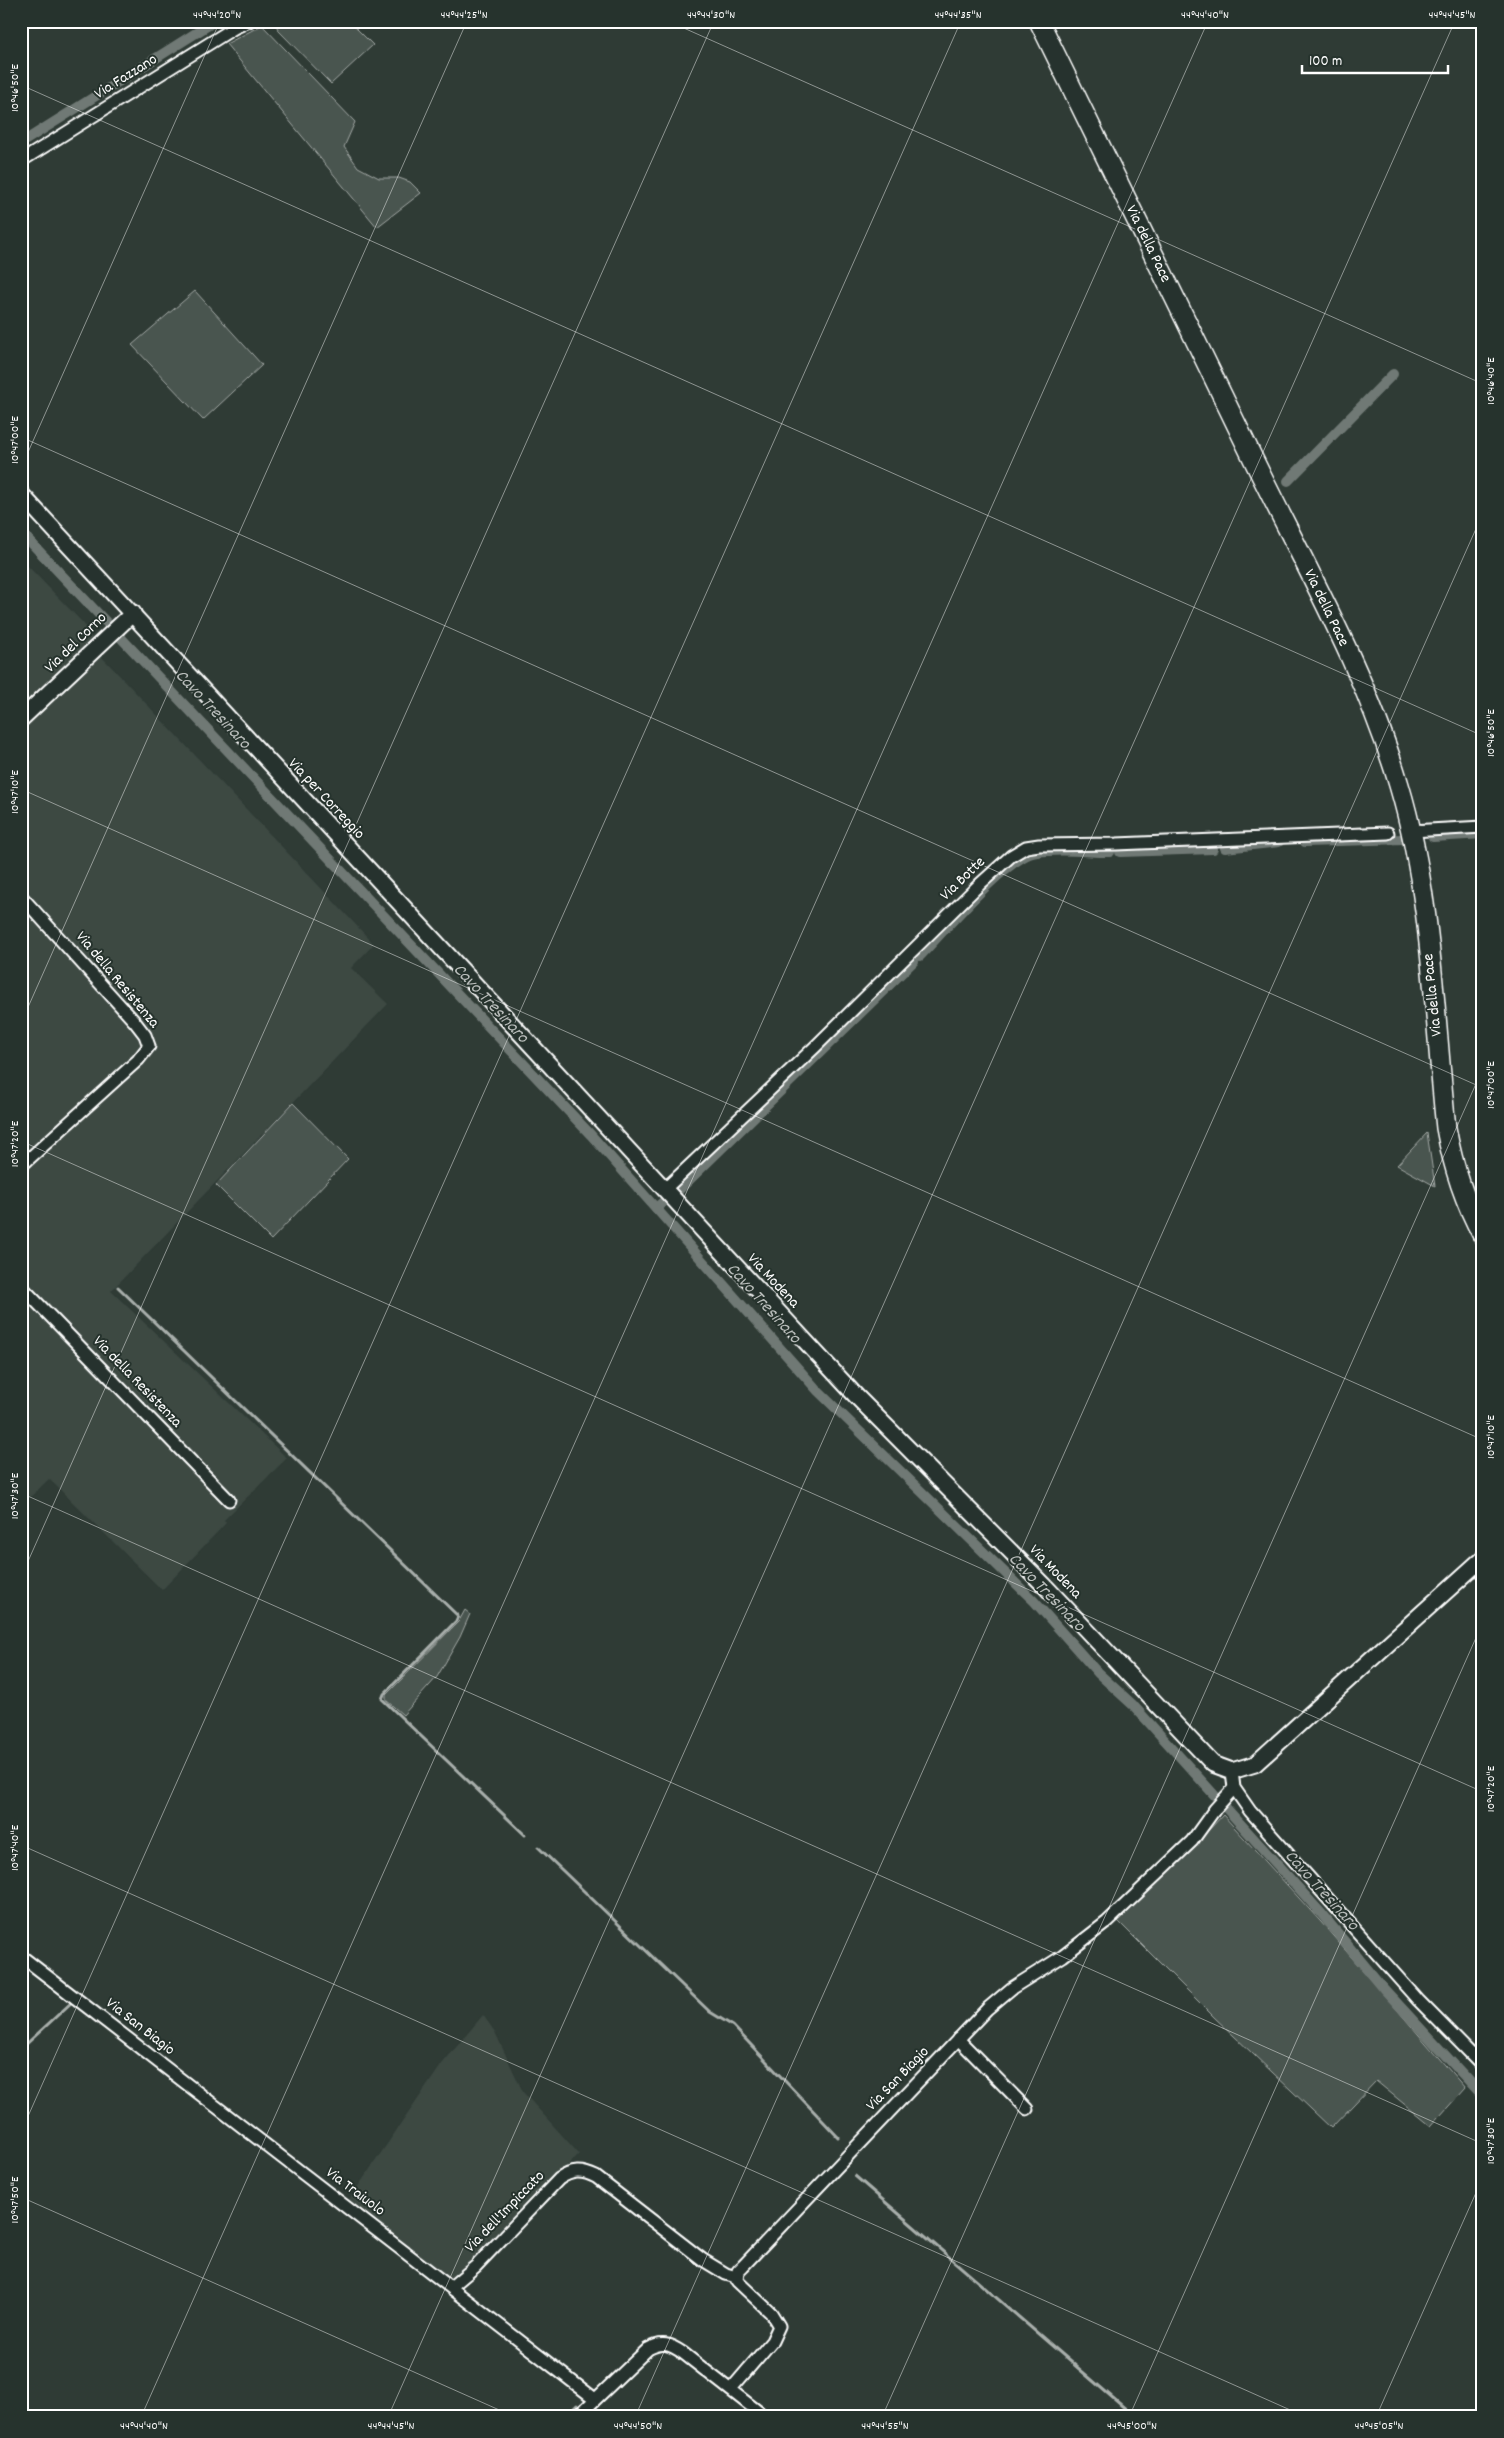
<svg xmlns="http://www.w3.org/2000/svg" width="1504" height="2438" font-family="Dekko,sans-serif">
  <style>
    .built { fill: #3c4842 }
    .green { fill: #4a544f; stroke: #a4aaa7 }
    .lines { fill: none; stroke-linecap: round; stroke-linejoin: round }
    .stream { stroke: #a9afac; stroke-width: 3 }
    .canal { stroke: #707975; stroke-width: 10 }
    .minor-casing { stroke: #fff; stroke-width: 15 }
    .tertiary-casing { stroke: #fff; stroke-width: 19 }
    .primary-casing { stroke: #fff; stroke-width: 22 }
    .minor { stroke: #26332d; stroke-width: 11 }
    .tertiary { stroke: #26332d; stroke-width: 15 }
    .primary { stroke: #26332d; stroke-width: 19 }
    .ticks { fill: none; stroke: #fff; stroke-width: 1; stroke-opacity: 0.45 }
    .labels { text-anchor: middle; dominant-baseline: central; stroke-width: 4; stroke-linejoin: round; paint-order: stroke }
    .street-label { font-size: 16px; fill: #fff; stroke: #26332d }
    .water-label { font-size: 18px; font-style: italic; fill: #b8bcba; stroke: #26332d }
    .neatline { fill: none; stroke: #fff; stroke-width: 2 }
    .ticks-label { font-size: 12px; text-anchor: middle; fill: #fff }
  </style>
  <rect width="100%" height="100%" fill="#2f3b35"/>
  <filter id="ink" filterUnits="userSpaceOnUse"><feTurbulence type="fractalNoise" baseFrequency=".02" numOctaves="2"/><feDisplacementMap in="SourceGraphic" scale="10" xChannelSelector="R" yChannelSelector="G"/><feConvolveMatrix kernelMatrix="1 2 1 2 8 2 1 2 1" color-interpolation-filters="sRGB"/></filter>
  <g filter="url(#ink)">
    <g class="built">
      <path d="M21,559L84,624L102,657L374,944L351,968L388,1004L111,1291L287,1458L224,1520L226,1523L162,1590L49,1479L21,1506Z"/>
      <path d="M483,2015L495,2032L523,2092L579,2154L478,2257L457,2275L451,2277L446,2276L348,2201L442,2064Z"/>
    </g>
    <g class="green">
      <path d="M274,21H349L373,45L331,84L279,31Z"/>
      <path d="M262,25L355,122L344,147L358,167L379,178H399L410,182L421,193L377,227L226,44Z"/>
      <path d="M195,291L262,365L203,420L132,345Z"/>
      <path d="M293,1103L348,1159L271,1240L216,1185Z"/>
      <path d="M1427,1133L1435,1186L1397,1165Z"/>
      <path d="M465,1610L470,1614L460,1637L437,1677L403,1715L386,1700V1695L459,1621Z"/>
      <path d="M1223,1815L1320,1921L1465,2088L1431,2126L1376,2081L1331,2128L1214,2017L1118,1921L1177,1864Z"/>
    </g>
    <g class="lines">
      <g class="stream">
        <path d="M118,1287L458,1616L456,1621L384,1694L382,1699L525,1835"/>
        <path d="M538,1847L710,2012L733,2026L838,2137"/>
        <path d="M21,2049L72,2002"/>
        <path d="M855,2176L1135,2417"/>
        <path d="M565,2417L577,2405"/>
      </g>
      <g class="canal">
        <path d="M21,143L215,21"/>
        <path d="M1288,481L1393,374"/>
        <path d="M21,532L591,1135L818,1391L1034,1601L1098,1673L1133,1705L1321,1913L1384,1989L1483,2096"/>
        <path d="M1433,837L1483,834"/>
        <path d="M1305,842L1404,839"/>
        <path d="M1225,848L1279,842"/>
        <path d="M1120,852L1213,849"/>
        <path d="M920,956C942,933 1008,855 1037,852C1060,848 1087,852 1110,852"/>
        <path d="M677,1192L914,961"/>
        <path d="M656,1208L664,1201"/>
      </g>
      <g class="minor-casing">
        <g id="minor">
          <path d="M21,161L234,28L249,21"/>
          <path d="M1411,831L1483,827"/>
          <path d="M21,896L135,1022L145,1035L149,1046L138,1060L21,1166"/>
          <path d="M664,1190L815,1047L980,884L1011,856L1026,847L1039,845L1116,844L1388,833"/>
          <path d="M21,1286L229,1500"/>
          <path d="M1232,1771L1234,1788L1250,1811L1418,2000L1483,2066"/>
          <path d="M21,1956L595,2399"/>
          <path d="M958,2039L1027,2109"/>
          <path d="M451,2287L476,2266L559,2179C572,2170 582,2170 596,2177L703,2260L726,2274L736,2277"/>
          <path d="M731,2389L772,2341L779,2326L771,2313L737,2281L738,2271L743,2266L987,2009L1012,1988L1063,1956L1107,1922L1192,1841L1215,1809L1234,1788"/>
          <path d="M577,2417L648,2349C662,2341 670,2344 683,2353L765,2417"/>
        </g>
      </g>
      <g class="tertiary-casing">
        <g id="tertiary">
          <path d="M21,494L857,1397L1044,1585L1213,1764L1232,1771L1255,1764L1483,1558"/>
          <path d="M21,719L133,613"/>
        </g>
      </g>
      <g class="primary-casing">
        <path id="primary" d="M1039,21C1113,172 1187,322 1260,473C1310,575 1367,676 1399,785C1432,895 1434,1014 1446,1128C1453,1167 1464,1201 1483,1236"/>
      </g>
      <use href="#minor" class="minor"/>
      <use href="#tertiary" class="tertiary"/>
      <use href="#primary" class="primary"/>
    </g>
  </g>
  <path class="ticks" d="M668,21L1483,384M1459,21L1483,32M21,85L1483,736M21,437L1483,1088M21,468L220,21M21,789L1483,1440M21,1023L467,21M21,1141L1483,1792M21,1493L1483,2144M21,1577L714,21M21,1845L1306,2417M21,2132L961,21M21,2197L515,2417M141,2417L1208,21M388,2417L1455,21M635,2417L1483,513M882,2417L1483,1068M1129,2417L1483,1622M1376,2417L1483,2177"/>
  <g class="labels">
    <g class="street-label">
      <text transform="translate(126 77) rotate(-32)">Via Fazzano</text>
      <text transform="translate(1148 244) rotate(64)">Via della Pace</text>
      <text transform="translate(1326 608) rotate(64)">Via della Pace</text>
      <text transform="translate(76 643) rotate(-44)">Via del Corno</text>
      <text transform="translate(326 799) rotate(47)">Via per Correggio</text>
      <text transform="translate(963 879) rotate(-44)">Via Botte</text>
      <text transform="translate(117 980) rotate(50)">Via della Resistenza</text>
      <text transform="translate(1433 995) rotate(-96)">Via della Pace</text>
      <text transform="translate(773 1281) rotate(47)">Via Modena</text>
      <text transform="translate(137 1382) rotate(46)">Via della Resistenza</text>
      <text transform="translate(1055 1572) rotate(46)">Via Modena</text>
      <text transform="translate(140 2027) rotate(38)">Via San Biagio</text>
      <text transform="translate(898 2079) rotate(-46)">Via San Biagio</text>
      <text transform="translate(355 2192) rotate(37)">Via Traiuolo</text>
      <text transform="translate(505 2212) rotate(-46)">Via dell'Impiccato</text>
    </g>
    <g class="water-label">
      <text transform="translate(212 710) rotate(47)">Cavo Tresinaro</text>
      <text transform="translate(490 1004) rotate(47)">Cavo Tresinaro</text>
      <text transform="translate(763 1304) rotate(48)">Cavo Tresinaro</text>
      <text transform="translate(1046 1593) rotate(46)">Cavo Tresinaro</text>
      <text transform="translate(1321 1891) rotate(48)">Cavo Tresinaro</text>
    </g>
  </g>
  <rect width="1504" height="2438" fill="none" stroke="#26332d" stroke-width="55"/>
  <path d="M1302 65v8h146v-8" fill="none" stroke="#ffffff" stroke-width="2.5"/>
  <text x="1309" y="65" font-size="15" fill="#ffffff" stroke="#26332d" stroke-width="4" paint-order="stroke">100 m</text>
  <rect x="28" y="28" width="1448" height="2382" class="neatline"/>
  <g class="ticks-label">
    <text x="217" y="18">44°44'20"N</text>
    <text x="464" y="18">44°44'25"N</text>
    <text x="711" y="18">44°44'30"N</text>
    <text x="958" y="18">44°44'35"N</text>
    <text x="1205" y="18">44°44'40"N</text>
    <text x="1452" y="18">44°44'45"N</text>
    <text transform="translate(14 88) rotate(-90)" y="4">10°46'50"E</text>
    <text transform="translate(1490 381) rotate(-90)" y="4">10°46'40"E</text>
    <text transform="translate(14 440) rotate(-90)" y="4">10°47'00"E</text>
    <text transform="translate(1490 733) rotate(-90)" y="4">10°46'50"E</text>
    <text transform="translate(14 792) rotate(-90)" y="4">10°47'10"E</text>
    <text transform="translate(1490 1085) rotate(-90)" y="4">10°47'00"E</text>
    <text transform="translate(14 1144) rotate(-90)" y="4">10°47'20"E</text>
    <text transform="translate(1490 1437) rotate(-90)" y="4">10°47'10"E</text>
    <text transform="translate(14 1496) rotate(-90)" y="4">10°47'30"E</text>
    <text transform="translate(1490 1789) rotate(-90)" y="4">10°47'20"E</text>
    <text transform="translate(14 1848) rotate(-90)" y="4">10°47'40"E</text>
    <text transform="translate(1490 2141) rotate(-90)" y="4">10°47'30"E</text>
    <text transform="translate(14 2200) rotate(-90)" y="4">10°47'50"E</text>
    <text x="144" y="2429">44°44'40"N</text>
    <text x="391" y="2429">44°44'45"N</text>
    <text x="638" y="2429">44°44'50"N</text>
    <text x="885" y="2429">44°44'55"N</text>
    <text x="1132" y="2429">44°45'00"N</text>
    <text x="1379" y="2429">44°45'05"N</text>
  </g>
</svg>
